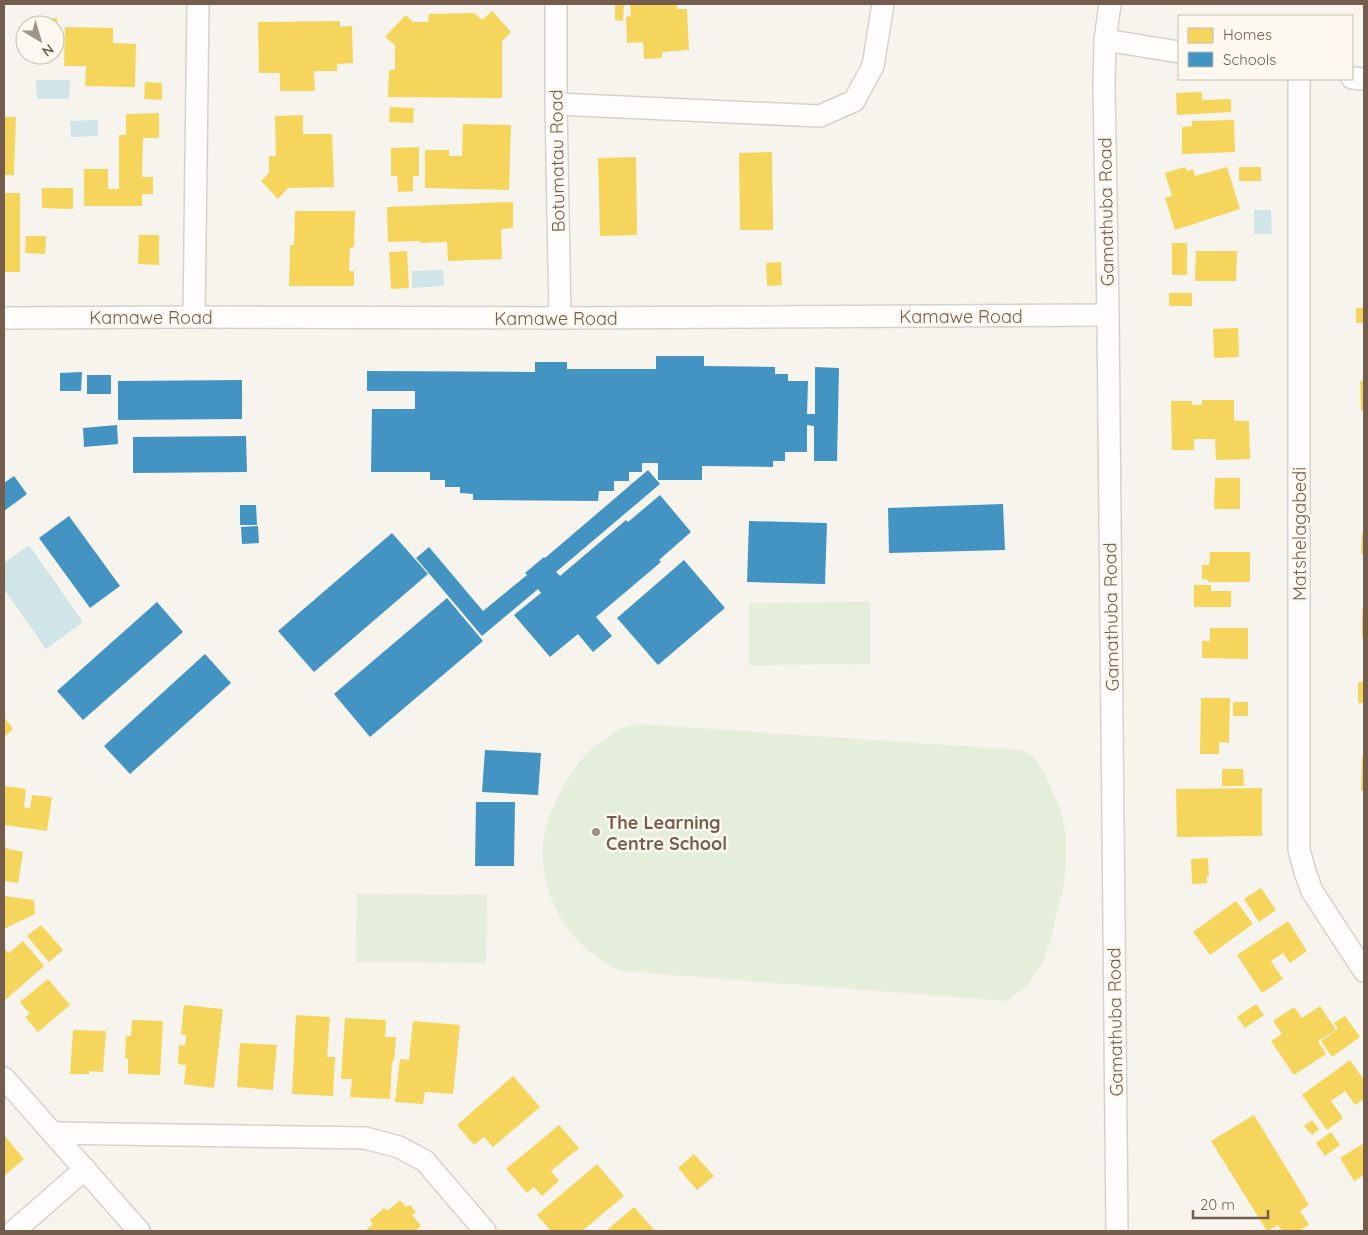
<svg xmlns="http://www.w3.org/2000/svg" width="1368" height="1235" font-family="Quicksand,sans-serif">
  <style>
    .green { fill: #e4eeda }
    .water { fill: #d0e5e7 }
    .homes { fill: #f6d55c }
    .schools { fill: #4393c3 }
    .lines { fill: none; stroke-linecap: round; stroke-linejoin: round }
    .street-casing { stroke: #d7d1cc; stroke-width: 24 }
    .street { stroke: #fefdfc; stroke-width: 21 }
    .poi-dot { fill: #a29286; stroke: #fef9f0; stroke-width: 2 }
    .labels { text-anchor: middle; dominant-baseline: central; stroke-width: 5; stroke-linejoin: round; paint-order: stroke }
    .street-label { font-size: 18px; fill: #755d4e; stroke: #fef9f0 }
    .poi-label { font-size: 18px; font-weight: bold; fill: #755d4e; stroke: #fef9f0; text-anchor: start }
  </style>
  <rect width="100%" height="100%" fill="#f7f4ee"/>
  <g class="green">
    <path d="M870,602V664L749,665V603Z"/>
    <path d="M638,724L1022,750L1034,758L1044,772L1060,808L1066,834V863L1063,890L1056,914L1052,937L1042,963L1029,984L1007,1001L620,971C564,945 529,881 548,820C553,806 559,794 566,782C578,762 587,751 607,738C611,735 615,731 619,729C625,727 632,726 638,724Z"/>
    <path d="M357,894L487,895L486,963L356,962Z"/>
  </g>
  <g class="water">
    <path d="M36,80H70L69,99H37Z"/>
    <path d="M98,120V136L71,137L70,121Z"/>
    <path d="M1254,210H1271L1272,234H1254Z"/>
    <path d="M443,270L444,286L412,288V271Z"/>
    <path d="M29,545L83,622L46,649L4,589V563Z"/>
  </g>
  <g class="homes">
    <path d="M615,4H624L623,21L615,20Z"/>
    <path d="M630,4H677V9H687L689,50L662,52V58L644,59L643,42L627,43L626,17L631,16Z"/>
    <path d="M492,11L511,32L502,41V98L388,97L389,70H395V45L385,37L406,15L413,22H428L429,14L474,13L482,20Z"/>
    <path d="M57,18L58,33H55V25H33V19Z"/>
    <path d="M340,21V27L352,26L353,63L337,64V71H314L315,91H280V73H259L258,22Z"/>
    <path d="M65,27L113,28V43L136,44L135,87L85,86L86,66H64Z"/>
    <path d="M145,82L162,83V100L144,99Z"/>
    <path d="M1202,92V100L1231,99V112L1177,115L1176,93Z"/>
    <path d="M390,107L414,108L413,123L389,122Z"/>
    <path d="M159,113V138H143L142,177H153V194H142V206H84V169H108V189H119V135H126V114Z"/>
    <path d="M303,115V134H332L334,187L288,188L278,199L261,181L269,173V156H276L275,116Z"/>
    <path d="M4,117H16L14,175H4Z"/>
    <path d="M1234,120L1235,152L1182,154V127L1192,126V121Z"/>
    <path d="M463,124L511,125L509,190L425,188V150H449V156H462Z"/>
    <path d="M419,147V176H413V191L398,192L397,176H391V148Z"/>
    <path d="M772,152L773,230H740L739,153Z"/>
    <path d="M636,157L637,235L600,236L598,158Z"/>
    <path d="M1185,167L1187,171L1193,169L1195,176L1227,167L1240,209L1175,230L1165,198L1172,196L1165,173Z"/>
    <rect x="1239" y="167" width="22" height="14"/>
    <path d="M42,188H73V209L42,208Z"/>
    <rect x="4" y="193" width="16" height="79"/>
    <path d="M513,202V228L501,229L502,259L448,261L447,242L420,243V241L388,242L387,207Z"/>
    <path d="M295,211H355L354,247L350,248L349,271H354V286H289L290,245H294Z"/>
    <path d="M139,235H159V265L138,264Z"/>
    <path d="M26,236H46L45,254L25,253Z"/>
    <rect x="1172" y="243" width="15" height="32"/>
    <path d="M407,251L409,288L391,289L389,252Z"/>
    <path d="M1196,251H1237L1236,281H1195Z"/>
    <path d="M781,262L782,285L767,286L766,263Z"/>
    <rect x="1169" y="293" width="23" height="13"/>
    <rect x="1356" y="308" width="8" height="15"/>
    <path d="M1238,328L1239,357L1214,358L1213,329Z"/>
    <path d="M1360,381H1364V411H1361Z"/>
    <path d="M1202,400H1234V421H1249L1250,459L1216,460L1215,439H1194V450H1172L1171,401H1192V405H1202Z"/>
    <path d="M1215,478H1240V509H1214Z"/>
    <path d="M1362,533H1364V554H1361Z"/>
    <path d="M1210,552H1250V582H1208V580L1202,579V565H1209Z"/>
    <path d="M1194,585H1211V591H1231V607H1194Z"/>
    <rect x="1362" y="609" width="2" height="29"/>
    <path d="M1210,628H1248V659L1202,658V641H1210Z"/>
    <rect x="1358" y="682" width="6" height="21"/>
    <path d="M1201,698H1230L1229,743L1219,742V754H1200Z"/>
    <rect x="1233" y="702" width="15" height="14"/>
    <path d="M4,717L13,729L4,737Z"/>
    <path d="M1362,757H1364V791L1361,790Z"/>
    <path d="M1222,769H1243L1244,786H1222Z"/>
    <path d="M4,786L26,789L24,807L30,809L32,795L52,797L47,831L4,825Z"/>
    <path d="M1262,788V836L1177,837L1176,789Z"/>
    <path d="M4,843L6,844L5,848L23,852L18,883L4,881Z"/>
    <path d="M1208,858L1209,876H1207V883L1192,884L1191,859Z"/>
    <path d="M1261,888L1276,910L1259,922L1244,899Z"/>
    <path d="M4,896L34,900L35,914L4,929Z"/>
    <path d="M1236,901L1253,924L1210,955L1193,932Z"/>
    <path d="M1288,921L1307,951L1290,963L1283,953L1271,961L1283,979L1262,993L1237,955Z"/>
    <path d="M41,925L63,950L49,962L27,936Z"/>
    <path d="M23,941L44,966L4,1001V952L6,950L9,953Z"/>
    <path d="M48,979L70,1005L38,1032L25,1017L30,1014L20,1002Z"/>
    <path d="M1256,1004L1264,1015L1245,1028L1237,1017Z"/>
    <path d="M184,1005L223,1009L214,1088L184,1084L186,1065L178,1064L179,1045L185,1046L186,1035L181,1034Z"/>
    <path d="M1320,1006L1336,1030L1318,1041L1326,1054L1294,1075L1271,1041L1282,1034L1273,1021L1294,1007L1302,1018Z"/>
    <path d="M296,1015L330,1017L327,1057H335L333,1096L292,1094Z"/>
    <path d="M1345,1016L1360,1037L1332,1057L1321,1041L1338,1029L1334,1023Z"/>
    <path d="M345,1018L386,1020L385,1037H396L394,1061L392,1062L390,1099L350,1097L352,1079H341Z"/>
    <path d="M132,1020L163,1021L160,1075L128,1074V1059L125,1058L126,1036H131Z"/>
    <path d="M413,1021L460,1025L453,1094L425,1092L423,1104L395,1102L400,1059L409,1060Z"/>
    <path d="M73,1030L106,1031L103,1072L90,1071L89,1074H70Z"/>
    <path d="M240,1043L277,1045L273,1090L237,1087Z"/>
    <path d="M1350,1060L1364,1080V1099L1355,1105L1345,1091L1331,1101L1343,1118L1327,1130L1302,1095Z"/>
    <path d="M513,1076L540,1107L493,1147L484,1137L474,1145L457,1125Z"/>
    <path d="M1254,1115L1309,1205L1300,1211L1309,1225L1299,1231H1282L1278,1225L1267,1231L1211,1141Z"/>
    <path d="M1312,1120L1319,1129L1312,1135L1304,1126Z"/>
    <path d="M559,1125L579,1148L551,1171L559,1181L542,1196L534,1187L527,1193L506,1169Z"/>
    <path d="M1331,1132L1340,1145L1325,1156L1316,1143Z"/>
    <path d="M4,1135L24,1159L4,1176Z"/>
    <path d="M1364,1143V1175L1354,1181L1340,1158Z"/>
    <path d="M694,1154L714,1176L697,1190L678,1168Z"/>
    <path d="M597,1164L624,1196L582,1231H551L537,1215Z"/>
    <path d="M400,1200L406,1207L410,1205L416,1212L412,1215L421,1226L415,1231H365L373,1224L370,1220L384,1208L387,1211Z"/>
    <path d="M634,1207L655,1231H606Z"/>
  </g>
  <g class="schools">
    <path d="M656,356H704V366L775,367V374H788V381H808L807,414H815V367L839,368L837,461H814V426L807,425V452H785V461H773V467L702,466V480H658V463H642V472H629V481H614V491H599L598,501L473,500V494L460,493V487H445V480H430V472H371L372,409H415V391H367V371L535,372V362H567V369H656Z"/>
    <path d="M82,372L81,391H60V373Z"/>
    <rect x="87" y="375" width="24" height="19"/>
    <path d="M242,380V419L118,420V381Z"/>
    <path d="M117,425L118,444L84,447L83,428Z"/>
    <path d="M246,436L247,472L133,473V437Z"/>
    <path d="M648,470L660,484L556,572L560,576L626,520L628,522L660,495L691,532L659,560L661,562L596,617L612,636L593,652L578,634L550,657L514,615L541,593L538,589L482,636L416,558L429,547L483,611L527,575L525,573L544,557L545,558Z"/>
    <path d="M14,476L27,494L4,511V483Z"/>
    <path d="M1003,504L1005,550L889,553L888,508Z"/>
    <path d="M240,505H256L257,525H240Z"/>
    <path d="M69,516L120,586L90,608L39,538Z"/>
    <path d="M749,521L827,523L825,584L747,582Z"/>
    <path d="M258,526L259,543L242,544L241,527Z"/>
    <path d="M392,533L428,574L314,672L278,631Z"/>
    <path d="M684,560L725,608L658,665L617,618Z"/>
    <path d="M447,598L483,641L370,737L334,694Z"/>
    <path d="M157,602L183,632L83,720L57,691Z"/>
    <path d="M205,654L231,683L130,774L104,746Z"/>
    <path d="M485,750L541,753L538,795L482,792Z"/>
    <path d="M476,802H515L514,866H475Z"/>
  </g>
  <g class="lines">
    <g class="street-casing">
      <g id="street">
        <path d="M556,4V104L560,318"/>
        <path d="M1110,4L1105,40L1104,86L1108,315L1117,1231"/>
        <path d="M1105,40L1179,52"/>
        <path d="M1352,78L1364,79"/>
        <path d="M1299,79V850L1305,872L1312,891L1364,971"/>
        <path d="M556,104L820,116L854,101L873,66L883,4"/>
        <path d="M194,317L198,4"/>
        <path d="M4,318L194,317L560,318L1108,315"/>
        <path d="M4,1078L139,1231"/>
        <path d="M52,1133L365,1138L399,1147L425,1161L485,1231"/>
        <path d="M14,1231L85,1169"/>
      </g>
    </g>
    <use href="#street" class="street"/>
  </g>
  <circle class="poi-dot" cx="596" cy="832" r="5"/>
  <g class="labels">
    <g class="street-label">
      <text transform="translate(557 161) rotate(-91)">Botumatau Road</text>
      <text transform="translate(1106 212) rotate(-91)">Gamathuba Road</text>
      <text x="961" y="316">Kamawe Road</text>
      <text x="151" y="317">Kamawe Road</text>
      <text x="556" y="318">Kamawe Road</text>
      <text transform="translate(1299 534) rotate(-90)">Matshelagabedi</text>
      <text transform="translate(1111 617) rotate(-91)">Gamathuba Road</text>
      <text transform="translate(1115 1022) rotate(-91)">Gamathuba Road</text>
    </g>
    <g class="poi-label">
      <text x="606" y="822">The Learning<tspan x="606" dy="21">Centre School</tspan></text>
    </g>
  </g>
  <rect width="1368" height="1235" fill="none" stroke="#755d4e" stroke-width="10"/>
  <rect x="1178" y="15" width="175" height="65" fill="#fef9f0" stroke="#c7bbaf"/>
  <rect x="1188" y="28" width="25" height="15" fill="#f6d55c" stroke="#c7bbaf"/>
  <text x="1223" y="40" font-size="15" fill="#755d4e">Homes</text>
  <rect x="1188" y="52" width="25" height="15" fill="#4393c3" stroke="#c7bbaf"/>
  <text x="1223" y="65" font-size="15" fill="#755d4e">Schools</text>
  <g transform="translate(40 40) rotate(142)"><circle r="24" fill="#fef9f0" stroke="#c7bbaf"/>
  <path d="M0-4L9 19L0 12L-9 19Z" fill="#a29286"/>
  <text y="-8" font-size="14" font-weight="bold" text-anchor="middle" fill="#755d4e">N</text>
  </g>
  <path d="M1193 1210v8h75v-8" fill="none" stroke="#755d4e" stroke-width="2.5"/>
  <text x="1200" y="1210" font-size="15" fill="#755d4e" stroke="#fef9f0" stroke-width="4" paint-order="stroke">20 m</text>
</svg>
